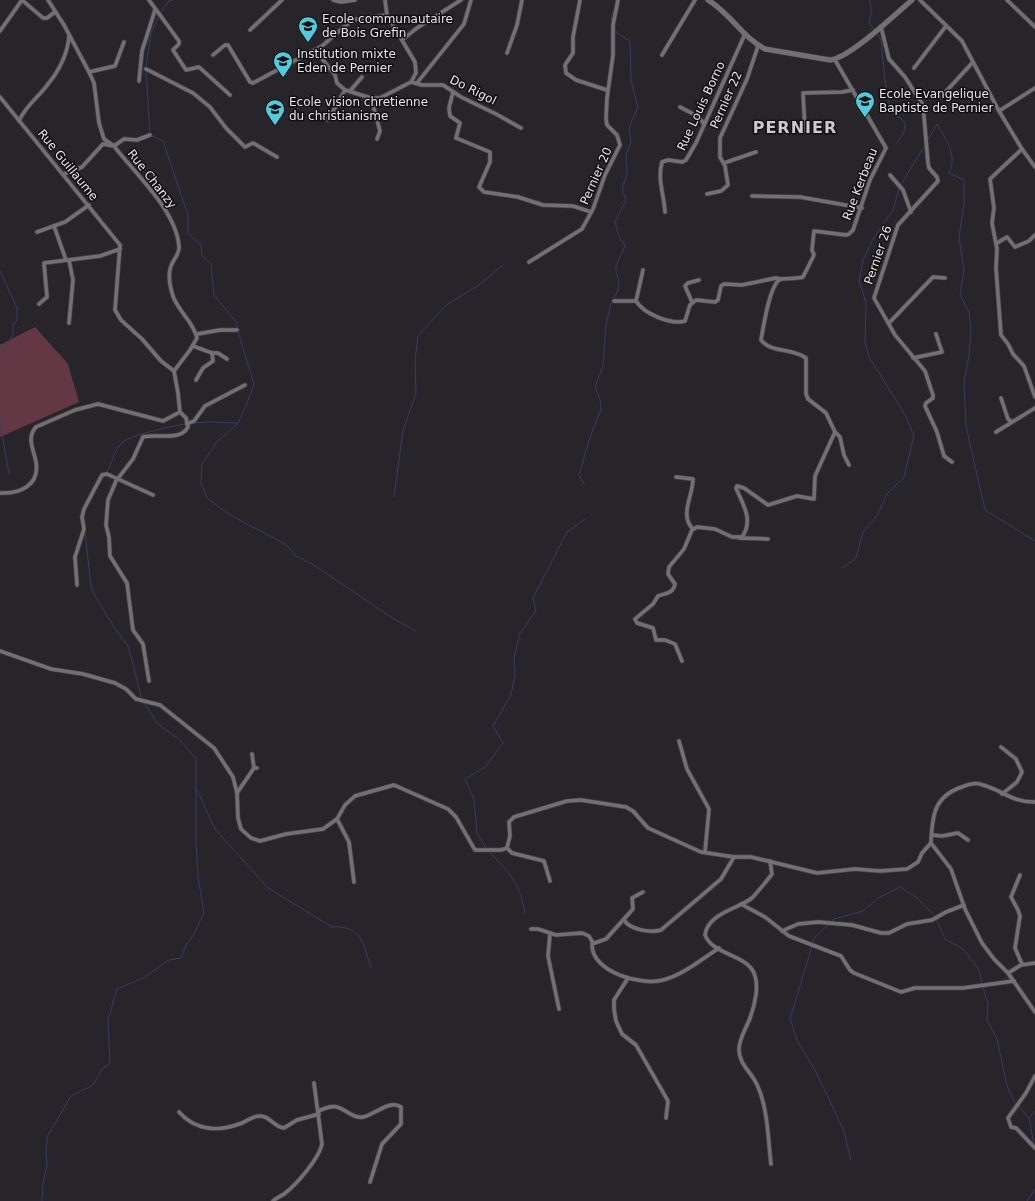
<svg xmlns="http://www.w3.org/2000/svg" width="1035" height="1201" font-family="'DejaVu Sans',sans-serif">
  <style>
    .green { fill: #643745 }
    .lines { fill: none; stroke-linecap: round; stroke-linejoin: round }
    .stream { stroke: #353d69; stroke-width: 1 }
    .street-casing { stroke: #444145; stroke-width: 5 }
    .secondary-casing { stroke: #444145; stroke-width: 6 }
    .street { stroke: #736f74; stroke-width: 3.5 }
    .secondary { stroke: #736f74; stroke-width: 5 }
    .labels { text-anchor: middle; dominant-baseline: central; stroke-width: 3; stroke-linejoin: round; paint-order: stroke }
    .poi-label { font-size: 12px; fill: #e6e4e6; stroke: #100f11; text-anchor: start }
    .street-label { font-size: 12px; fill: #e6e4e6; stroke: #100f11 }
    .district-label { font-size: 16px; font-weight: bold; letter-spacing: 1px; fill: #cdc9cf; stroke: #100f11 }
  </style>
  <rect width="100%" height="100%" fill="#28252a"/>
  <path class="green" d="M35,327L68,364L79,402L0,437V345Z"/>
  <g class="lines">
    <g class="stream">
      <path d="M869,0L872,10L869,23L874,29"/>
      <path d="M160,13L169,1L173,0"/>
      <path d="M612,22L611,17L614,10"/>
      <path d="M877,33L881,40C883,56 885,104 895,116L899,117L905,123L904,132L897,143"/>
      <path d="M146,68L151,33L159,16"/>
      <path d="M146,71L150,135L163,141L188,215V233L201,245L202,256L211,264L214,295L237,323V329"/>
      <path d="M928,140L937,124C946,139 958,156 949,173L964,180V203L959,237L964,271L960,295L969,312L971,328L969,356L964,382L966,426L985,510L1035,541"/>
      <path d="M902,183L925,145"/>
      <path d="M0,271L17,308V320L13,324V335L0,357"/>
      <path d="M0,423L9,474"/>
      <path d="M192,423L210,422L238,423L248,401L254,384L238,332"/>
      <path d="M238,423L216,443L202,464L201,483L208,499L230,515L285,544L296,556L314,565L392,618L416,631"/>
      <path d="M106,473C113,464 113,450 122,443C130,435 172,426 185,424"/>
      <path d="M101,482L104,476"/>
      <path d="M584,484L579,475L590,437L601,410L600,400L595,387L603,366L606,324L611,304L618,290L619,280L616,272V266L625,246L619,236L615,222L626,200L622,189L627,173L626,155L631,143L629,128L638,107L631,80L630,41L617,33L614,28"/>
      <path d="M394,497L403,430L416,394L415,361L418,336L446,305L476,287L503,265"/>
      <path d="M85,531L91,587L95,596L116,630L128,646L142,699"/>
      <path d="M842,568L856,558L863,532L877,516L887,494L904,477L914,435L904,413L869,357L865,343L866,303L859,281L863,260L874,237L893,210L899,188"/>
      <path d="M197,790L215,829L268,888L332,927C362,925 363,944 371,967"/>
      <path d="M486,848L477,833L474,799L465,779L485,767L503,743L493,726L511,695L515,675L514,658L520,633L536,611L533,598L567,532L585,519"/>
      <path d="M488,851C510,873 520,882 525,914"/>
      <path d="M936,919L945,939L964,950L979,970L982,984"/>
      <path d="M831,922L834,919L863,911L878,898L900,887L917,898L935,916"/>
      <path d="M813,943L814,938L829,924"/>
      <path d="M812,946L790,1019L797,1040L816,1072L844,1131L851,1160"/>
      <path d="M983,987L988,1004L987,1020L997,1039L1007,1086L1016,1105"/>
      <path d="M1019,1107L1029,1118"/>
      <path d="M1034,1145L1029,1118L1035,1111"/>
      <path d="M42,1201L43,1183L47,1165L46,1151L47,1137L71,1096L93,1085L102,1069L110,1063L108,1020L117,989L143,978L169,960L181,958L186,945L193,936L204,913L198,877L196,841V759L180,740L158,724L144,703"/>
      <path d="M1027,1201L1035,1189"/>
    </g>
    <g class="street-casing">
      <g id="street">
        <path d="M22,0L43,18H47L55,12"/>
        <path d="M149,0L179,41V44L173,50L186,70L199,67L230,95"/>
        <path d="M333,0L341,2L355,0"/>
        <path d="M580,0L573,37V53L565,65L566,73L576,80L607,90"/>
        <path d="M920,0L962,41L999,111"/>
        <path d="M1007,0L1035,27"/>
        <path d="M881,27L889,59L905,77L923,105L928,163L929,168L937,177L938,181L898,225L874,298L895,335L925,371L933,395V398L926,403L925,406L937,432L944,456L952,462"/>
        <path d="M250,30L282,0"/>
        <path d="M0,31L22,0"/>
        <path d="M402,40L417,28L461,0"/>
        <path d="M315,50L335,75L337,83L345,90L371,98H380L411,82L416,73L415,62L387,15L385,0"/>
        <path d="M507,53L517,25L522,0"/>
        <path d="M213,55L225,45H228L250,82L253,83L322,46L352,20L387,15"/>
        <path d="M662,55L695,0"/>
        <path d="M914,68L946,26"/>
        <path d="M146,69L193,93L210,107L226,128L245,147L253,143L277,157"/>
        <path d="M89,72L115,66L124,42"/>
        <path d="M139,81L142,51L155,10"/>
        <path d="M411,82L422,85H443L461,97L496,114L521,128"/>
        <path d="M417,83L464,24L471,0"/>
        <path d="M1035,88L999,111L1022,149L990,179L994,208L992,223L997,249L996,268L1001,335L1008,344L1013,354L1024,366L1035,397"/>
        <path d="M350,91L362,77"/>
        <path d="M453,92L449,108L450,116L460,123L456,138L490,152V162L479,187L484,192L518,197L543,205L573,206L591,212"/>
        <path d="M0,97L120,245L115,310L121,320L142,339L161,361L174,371"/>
        <path d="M941,97L973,62"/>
        <path d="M371,98L380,131L377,139"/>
        <path d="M680,107L699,117L704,124"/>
        <path d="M328,120L345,90"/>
        <path d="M19,121C26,105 38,98 48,84C59,71 68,53 69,36"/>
        <path d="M805,130L803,93L842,92L853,90"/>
        <path d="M1022,149L1035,167"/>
        <path d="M724,163L756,152"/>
        <path d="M64,174L82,167L103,144L114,146L124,139L137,140L150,135"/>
        <path d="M890,175L903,190L911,212"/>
        <path d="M707,194L721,191L728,185L725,166L720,157V138L747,79L758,46"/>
        <path d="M752,196L800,197L862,208"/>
        <path d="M665,212C664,194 657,179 662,162L668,160L682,162L686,160L696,143L745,34"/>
        <path d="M54,226L66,260"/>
        <path d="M37,232L65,222L89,205"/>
        <path d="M997,243L1007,237L1015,247L1029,241L1035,235"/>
        <path d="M529,262L582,229L593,209L605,175L620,145L617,135L607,125L606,119L607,98L613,55V25L618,0"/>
        <path d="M643,270L636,301C644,314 671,325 685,321L690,305L696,300L715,302L718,300L721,286L724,284L742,285L776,278L780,279"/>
        <path d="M614,301H636"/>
        <path d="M692,302L685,286L688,283L699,280"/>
        <path d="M39,304L47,297L44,263L100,256L120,249"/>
        <path d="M69,323L73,280L69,260"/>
        <path d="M889,323L933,277L945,278"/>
        <path d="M197,334L220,330H237"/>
        <path d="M193,346L212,353H218L227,359"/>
        <path d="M913,358L942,352L936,334"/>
        <path d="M196,380L203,368L213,361L212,353"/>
        <path d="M1001,398L1008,419L1012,422"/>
        <path d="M187,424L194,421L205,406L245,385"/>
        <path d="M835,432L840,437L844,455L849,465"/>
        <path d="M996,432L1035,408"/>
        <path d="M676,477L693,479C693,496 679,515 693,529"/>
        <path d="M0,493C19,494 40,486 36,462C34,450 26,438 36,427L75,410L98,404L163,421L180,412L178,393L174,371L190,350L197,338C193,320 176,310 172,293C170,286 168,274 171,266C173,260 180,253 179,247C177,211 135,174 114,146L104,139L99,123L94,83L89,72L64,25L48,0"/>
        <path d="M739,538L768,539"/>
        <path d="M77,585L75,557L84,529L82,517L84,509L102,475L107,474L153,495"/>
        <path d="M0,651L51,669L83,674L115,683L126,689L136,699L160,705L214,748L233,777L237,793L238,818L241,829L251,838L260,841L286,834L323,829L337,819L345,805L355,796L394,785L448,809L456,817L475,850H501L507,848L510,836L509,822L514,817L567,801L581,800L626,807L633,811L648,828L701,852L734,857H751L817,873L855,869L880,871L907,869L918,862L922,853L931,843"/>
        <path d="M682,661L675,644L665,640H656L653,628L637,623L635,619L653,604L658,596C666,593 673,594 675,584L668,574L669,567L684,549L692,530L697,527L715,529L732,537H742C754,520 743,505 736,488L737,486L744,488L768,505L797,496L814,499L815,476L835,432L826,413L808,399L806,394V358C793,348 771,353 761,340C763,329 770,282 781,279C788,278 796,279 803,277L814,255L812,250L814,231L846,235L849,234L853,230L870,180L886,148L835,60"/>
        <path d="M149,681L143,644L133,630L127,583L110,556L109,537L106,525L108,500L116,481L133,459L143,437C157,433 180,442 188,427L186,418L180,412"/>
        <path d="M679,741L687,769L709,809L705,852"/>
        <path d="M1001,747L1016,759L1022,772L1017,782L1002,794"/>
        <path d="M252,754L254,768"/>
        <path d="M237,793L254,768H257"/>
        <path d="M1035,802C1011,802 1004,791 983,785C977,782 969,784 962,787C934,796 932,816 931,843L951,869L965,909L982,943L994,959L1008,973L1035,1012"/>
        <path d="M337,819L349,842L354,882"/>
        <path d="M932,835L942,836L958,833L968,840"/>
        <path d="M507,848L512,853L544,861L550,881"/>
        <path d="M770,861L772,874C770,877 755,895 752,898C738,909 708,913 705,935C712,954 743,954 753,971C760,984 755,1005 750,1018C746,1029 739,1038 739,1050C739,1065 753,1073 758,1087C768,1110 768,1139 771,1164"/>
        <path d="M1020,875L1011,897L1018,910L1020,916L1015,948L1022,964"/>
        <path d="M643,892L632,898L633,909L606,939L592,944C591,972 641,986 663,980C683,975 702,959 719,948"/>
        <path d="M741,904L765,917L789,936L841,956L850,970L854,973L901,992L915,988H963L1014,981"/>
        <path d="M624,920C630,930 651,933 661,930L721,879L734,857"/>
        <path d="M531,929H538L556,935L582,933L589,936L593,943"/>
        <path d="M782,931L798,924L818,922L852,925L881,933H889L907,924L932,920L946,912L964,905"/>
        <path d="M550,934L548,956L559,1009"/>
        <path d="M1008,973L1021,965L1035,963"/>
        <path d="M628,978L614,1000V1009L616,1021L622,1034L636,1045L668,1101L666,1118"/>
        <path d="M1035,1076L1026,1093L1008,1118L1011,1127L1016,1128L1035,1148"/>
        <path d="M318,1111C324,1109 330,1105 337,1107C345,1109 354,1119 363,1117C374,1115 390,1099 401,1107V1124L382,1144L370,1182"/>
        <path d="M179,1112C196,1131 219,1132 242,1123C247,1121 253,1116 259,1116C269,1115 274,1127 284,1128L297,1120L319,1114"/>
        <path d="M273,1201C276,1198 280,1197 284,1194C296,1185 319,1159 322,1144L314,1083"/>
      </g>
    </g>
    <g class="secondary-casing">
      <path id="secondary" d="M708,0C730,13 743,38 765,49L830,60C850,58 894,15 912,0"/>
    </g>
    <use href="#street" class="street"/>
    <use href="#secondary" class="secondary"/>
  </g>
  <defs>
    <g id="school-pin" transform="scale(1)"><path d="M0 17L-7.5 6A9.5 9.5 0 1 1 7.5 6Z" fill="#54cadd" stroke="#100f11"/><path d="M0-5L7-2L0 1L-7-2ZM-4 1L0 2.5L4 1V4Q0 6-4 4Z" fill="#111"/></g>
  </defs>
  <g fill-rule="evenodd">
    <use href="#school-pin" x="308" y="26"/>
    <use href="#school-pin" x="283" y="61"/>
    <use href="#school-pin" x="865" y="101"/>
    <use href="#school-pin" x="275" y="109"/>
  </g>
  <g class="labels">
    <g class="poi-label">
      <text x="322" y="19">Ecole communautaire<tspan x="322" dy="14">de Bois Grefin</tspan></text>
      <text x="297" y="54">Institution mixte<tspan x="297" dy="14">Eden de Pernier</tspan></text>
      <text x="879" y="94">Ecole Evangelique<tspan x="879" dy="14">Baptiste de Pernier</tspan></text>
      <text x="289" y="102">Ecole vision chretienne<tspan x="289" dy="14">du christianisme</tspan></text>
    </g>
    <g class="street-label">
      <text transform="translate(473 90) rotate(27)">Do Rigol</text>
      <text transform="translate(726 100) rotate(-66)">Pernier 22</text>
      <text transform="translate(701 106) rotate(-65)">Rue Louis Borno</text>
      <text transform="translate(68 165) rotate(51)">Rue Guillaume</text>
      <text transform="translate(596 176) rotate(-66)">Pernier 20</text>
      <text transform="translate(152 179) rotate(52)">Rue Chanzy</text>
      <text transform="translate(860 184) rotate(-69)">Rue Kerbeau</text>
      <text transform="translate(878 255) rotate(-71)">Pernier 26</text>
    </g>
    <g class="district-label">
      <text x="795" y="127">PERNIER</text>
    </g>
  </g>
</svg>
